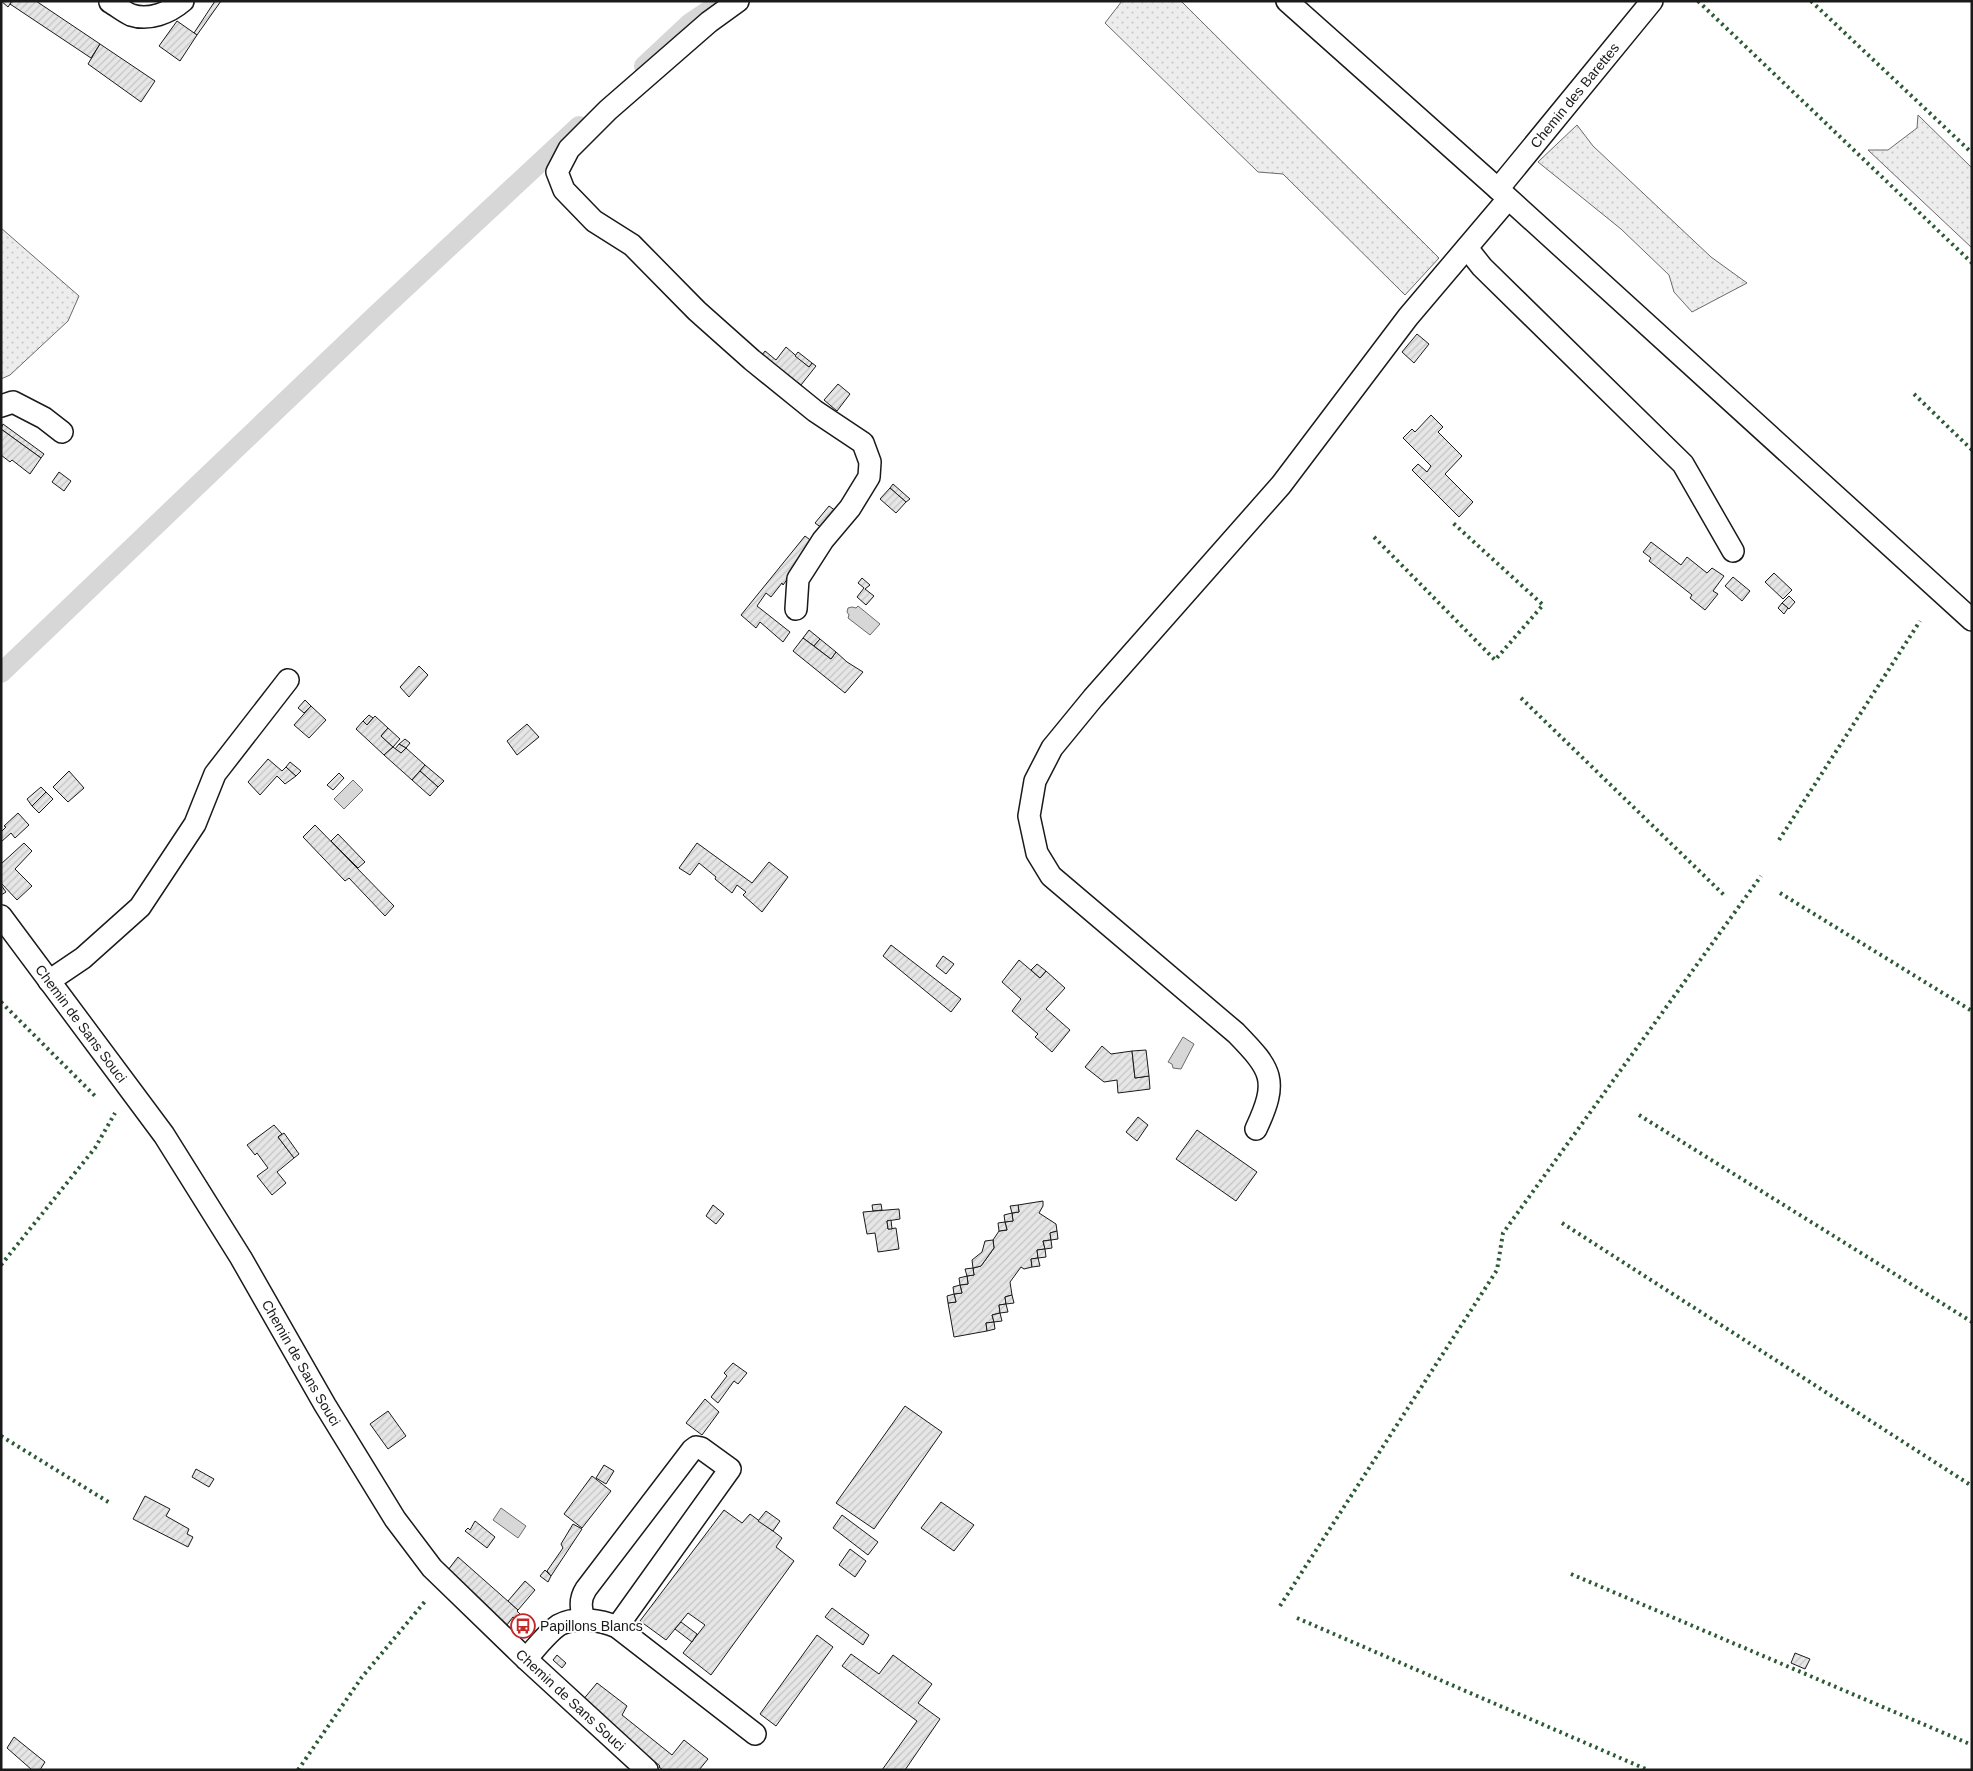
<svg xmlns="http://www.w3.org/2000/svg" width="1973" height="1771" font-family="Helvetica,sans-serif">
  <style>
    .grass { fill: url(#grass-dots); stroke: #6a6a6a }
    .water { fill: #d7d7d7; stroke: #6a6a6a }
    .lines { fill: none; stroke-linecap: round; stroke-linejoin: round }
    .canal { stroke: #d7d7d7; stroke-width: 20 }
    .building { fill: url(#building-hatch); stroke: #1a1a1a }
    .minor-casing { stroke: #1a1a1a; stroke-width: 24 }
    .minor { stroke: #fff; stroke-width: 21 }
    .hedge { stroke: #2b5a34; stroke-width: 4; stroke-dasharray: 2.5 4; stroke-linecap: butt }
    .labels { text-anchor: middle; dominant-baseline: central; stroke-width: 4; stroke-linejoin: round; paint-order: stroke }
    .street-label { font-size: 14px; fill: #1a1a1a; stroke: #fff }
    .poi-label { font-size: 14px; fill: #1a1a1a; stroke: #fff; text-anchor: start }
  </style>
  <defs>
    <pattern id="grass-dots" width="8" height="8" patternUnits="userSpaceOnUse" patternTransform="scale(1.25)"><rect width="8" height="8" fill="#ededed"/><path d="M2 2h.1M6 6h.1" fill="none" stroke="#cbcbcb" stroke-width="1.8" stroke-linecap="round"/></pattern>
    <pattern id="building-hatch" width="6" height="6" patternUnits="userSpaceOnUse" patternTransform="scale(1.25)"><rect width="6" height="6" fill="#e6e6e6"/><path d="M-1 1l2-2M0 6l6-6M5 7l2-2" fill="none" stroke="#c5c5c5"/></pattern>
  </defs>
  <rect width="100%" height="100%" fill="#fff"/>
  <g class="grass">
    <path d="M1122,1H1181L1439,258L1405,295L1283,174L1258,172L1105,23Z"/>
    <path d="M1918,115L1972,168V248L1868,150H1888L1917,128Z"/>
    <path d="M1577,125L1593,146L1711,257L1747,283L1692,312L1674,292L1669,275L1621,229L1538,162Z"/>
    <path d="M1,228L79,296L68,321L10,375L1,379Z"/>
  </g>
  <g class="water">
    <path d="M858,606L880,624L870,635L848,618L849,615L847,612L848,608L852,607L856,608Z"/>
    <path d="M353,780L363,790L344,809L334,799Z"/>
    <path d="M1183,1037L1194,1044L1181,1069L1173,1068L1172,1064L1168,1062Z"/>
    <path d="M501,1508L526,1526L518,1538L493,1520Z"/>
  </g>
  <g class="lines">
    <g class="canal">
      <path d="M644,66L690,23L720,3"/>
      <path d="M1,673L377,314L579,126"/>
    </g>
  </g>
  <g class="building">
    <path d="M1,1H12L8,7Z"/>
    <path d="M12,1H36L100,44L91,58L10,4Z"/>
    <path d="M215,1H221L197,35L194,33Z"/>
    <path d="M177,21L197,35L180,61L159,46Z"/>
    <path d="M100,44L155,81L141,102L88,64Z"/>
    <path d="M1417,334L1429,344L1414,363L1402,352Z"/>
    <path d="M786,347L809,367L812,363L816,366L801,385L762,355L765,351L776,360Z"/>
    <path d="M798,352L812,363L809,367L795,356Z"/>
    <path d="M838,384L850,394L837,411L824,400Z"/>
    <path d="M1431,415L1443,427L1438,432L1462,456L1445,474L1473,502L1459,517L1412,470L1418,464L1427,472L1431,466L1403,438L1412,429L1415,432Z"/>
    <path d="M3,424L44,454L41,458L1,429Z"/>
    <path d="M1,429L41,458L30,474L12,460L10,462L1,455Z"/>
    <path d="M59,472L71,481L64,491L52,482Z"/>
    <path d="M893,484L910,499L906,502L890,488Z"/>
    <path d="M890,488L906,502L896,513L880,499Z"/>
    <path d="M829,506L836,511L822,528L815,523Z"/>
    <path d="M805,536L814,543L783,585L782,583L771,597L766,593L757,606L790,632L783,642L760,622L756,628L741,615Z"/>
    <path d="M1651,542L1681,565L1687,557L1707,573L1712,568L1724,576L1713,591L1718,594L1705,610L1690,598L1692,595L1649,561L1651,558L1643,552Z"/>
    <path d="M1774,573L1792,590L1783,599L1765,582Z"/>
    <path d="M1733,577L1750,591L1742,601L1725,586Z"/>
    <path d="M862,578L870,585L865,589L874,596L866,605L857,597L864,588L858,583Z"/>
    <path d="M1789,596L1795,602L1789,609L1782,603Z"/>
    <path d="M1782,603L1788,608L1784,614L1778,608Z"/>
    <path d="M809,630L820,639L814,646L803,638Z"/>
    <path d="M803,638L831,659L836,652L847,662L863,672L845,693L793,651Z"/>
    <path d="M820,639L836,652L831,659L814,646Z"/>
    <path d="M419,666L428,675L409,697L400,687Z"/>
    <path d="M305,700L311,706L304,713L298,708Z"/>
    <path d="M311,706L326,720L309,738L294,725Z"/>
    <path d="M369,715L373,718L367,725L363,721Z"/>
    <path d="M375,716L388,728L381,736L393,747L384,755L356,729L363,721L367,725Z"/>
    <path d="M527,724L539,737L517,755L507,741Z"/>
    <path d="M388,728L400,739L393,747L381,736Z"/>
    <path d="M405,739L410,743L406,748L399,744Z"/>
    <path d="M399,744L406,748L401,753L395,749Z"/>
    <path d="M393,747L401,753L406,748L425,765L412,780L384,755Z"/>
    <path d="M268,759L282,771L286,767L296,776L285,784L277,776L260,795L248,782Z"/>
    <path d="M290,762L301,771L296,776L286,767Z"/>
    <path d="M425,765L444,781L438,787L420,771Z"/>
    <path d="M69,771L84,788L68,802L53,787Z"/>
    <path d="M420,771L438,787L430,796L412,780Z"/>
    <path d="M339,773L344,778L333,790L327,785Z"/>
    <path d="M41,787L46,792L32,806L27,799Z"/>
    <path d="M46,792L53,799L39,813L32,806Z"/>
    <path d="M18,813L29,825L15,838L11,833L1,842V832L6,827L4,826Z"/>
    <path d="M315,825L394,906L385,916L349,878L345,881L303,837Z"/>
    <path d="M338,834L365,862L358,868L331,841Z"/>
    <path d="M24,843L32,851L15,869L32,886L17,900L1,883V864Z"/>
    <path d="M697,843L752,883L769,862L788,877L762,912L743,895L746,892L737,885L732,893L715,879L716,877L699,863L690,875L679,868Z"/>
    <path d="M1,885L6,892L1,895Z"/>
    <path d="M891,945L961,999L951,1012L883,956Z"/>
    <path d="M943,956L954,964L946,974L936,966Z"/>
    <path d="M1019,960L1040,978L1046,971L1065,988L1046,1009L1070,1030L1052,1052L1035,1037L1038,1034L1012,1011L1021,999L1002,982Z"/>
    <path d="M1037,964L1046,971L1040,978L1031,970Z"/>
    <path d="M1102,1046L1111,1054L1132,1051L1135,1078L1149,1076L1150,1089L1118,1093L1117,1080L1104,1082L1085,1067Z"/>
    <path d="M1146,1050L1149,1076L1135,1078L1132,1051Z"/>
    <path d="M1138,1117L1148,1125L1137,1141L1126,1132Z"/>
    <path d="M274,1125L282,1134L278,1137L294,1158L277,1172L286,1183L272,1195L257,1176L268,1168L257,1153L255,1155L247,1145Z"/>
    <path d="M1197,1130L1257,1172L1236,1201L1176,1159Z"/>
    <path d="M284,1133L299,1154L294,1158L278,1137Z"/>
    <path d="M1043,1201V1206L1039,1213L1056,1224L1057,1231L1050,1233L1051,1240L1043,1241L1045,1249L1037,1250L1038,1258L1031,1259L1032,1267L1024,1269L1021,1267L1010,1282L1012,1295L1005,1297L1006,1304L999,1305L1000,1313L992,1315L994,1322L986,1323L987,1331L954,1337L948,1303L956,1302L954,1294L962,1293L960,1285L968,1284L967,1276L974,1275L973,1268L981,1266L994,1248L993,1240L999,1231L1007,1230L1005,1222L1013,1221L1012,1213L1019,1212L1018,1205Z"/>
    <path d="M881,1204L882,1210L873,1211L872,1205Z"/>
    <path d="M713,1205L724,1214L716,1224L706,1216Z"/>
    <path d="M1018,1205L1019,1212L1012,1213L1010,1206Z"/>
    <path d="M899,1209L900,1219L887,1221L888,1229L896,1228L899,1249L878,1252L875,1233L867,1234L863,1212Z"/>
    <path d="M1012,1213L1013,1221L1005,1222L1004,1215Z"/>
    <path d="M891,1220L892,1229H888L887,1221Z"/>
    <path d="M1005,1222L1007,1230L999,1231L998,1223Z"/>
    <path d="M1057,1231L1058,1239L1051,1240L1050,1233Z"/>
    <path d="M993,1240L994,1248L981,1266L973,1268L972,1260L982,1252L985,1241Z"/>
    <path d="M1051,1240L1052,1248L1045,1249L1043,1241Z"/>
    <path d="M1045,1249L1046,1257L1038,1258L1037,1250Z"/>
    <path d="M1038,1258L1040,1266L1032,1267L1031,1259Z"/>
    <path d="M973,1268L974,1275L967,1276L965,1269Z"/>
    <path d="M967,1276L968,1284L960,1285L959,1278Z"/>
    <path d="M960,1285L962,1293L954,1294L953,1287Z"/>
    <path d="M954,1294L956,1302L948,1303L947,1296Z"/>
    <path d="M1012,1295L1014,1303L1006,1304L1005,1297Z"/>
    <path d="M1006,1304L1008,1312L1000,1313L999,1305Z"/>
    <path d="M1000,1313L1002,1321L994,1322L992,1315Z"/>
    <path d="M994,1322L995,1329L987,1331L986,1323Z"/>
    <path d="M733,1363L747,1373L738,1384L734,1381L718,1403L711,1397L727,1376L724,1373Z"/>
    <path d="M705,1399L719,1412L702,1435L686,1423Z"/>
    <path d="M905,1406L942,1432L874,1529L836,1503Z"/>
    <path d="M388,1411L406,1436L388,1449L370,1424Z"/>
    <path d="M604,1465L614,1471L606,1484L596,1478Z"/>
    <path d="M196,1469L214,1479L209,1487L192,1477Z"/>
    <path d="M592,1476L611,1491L582,1528L564,1514Z"/>
    <path d="M145,1496L170,1509L166,1516L189,1529L187,1534L193,1537L188,1547L133,1519Z"/>
    <path d="M941,1502L974,1525L954,1551L921,1528Z"/>
    <path d="M724,1510L742,1523L750,1514L773,1531L782,1538L776,1547L794,1561L711,1675L683,1653L705,1625L688,1613L666,1640L640,1621Z"/>
    <path d="M766,1511L780,1521L773,1531L758,1521Z"/>
    <path d="M842,1515L878,1542L868,1555L833,1528Z"/>
    <path d="M475,1521L495,1537L487,1548L465,1531L468,1528L470,1530Z"/>
    <path d="M573,1524L582,1529L551,1576L547,1571L563,1548L561,1544Z"/>
    <path d="M850,1549L866,1561L855,1577L839,1565Z"/>
    <path d="M458,1557L518,1610L517,1611L521,1615L517,1620L513,1617L507,1625L448,1570Z"/>
    <path d="M545,1570L551,1576L548,1582L540,1576Z"/>
    <path d="M525,1581L535,1590L518,1610L508,1601Z"/>
    <path d="M832,1608L869,1635L863,1645L825,1617Z"/>
    <path d="M681,1622L697,1634L692,1642L675,1629Z"/>
    <path d="M817,1635L833,1647L776,1726L760,1714Z"/>
    <path d="M1795,1653L1810,1659L1805,1669L1791,1663Z"/>
    <path d="M851,1654L879,1674L893,1655L932,1684L918,1703L940,1719L905,1770H882L917,1721L842,1666Z"/>
    <path d="M557,1655L566,1663L562,1668L553,1660Z"/>
    <path d="M597,1683L627,1706L622,1715L672,1755L684,1740L708,1759L699,1770H663L659,1767L660,1766L582,1701Z"/>
    <path d="M14,1737L45,1762L40,1770H32L7,1748Z"/>
  </g>
  <g class="lines">
    <g class="minor-casing">
      <g id="minor">
        <path d="M738,1L709,22L608,110L569,149L557,172L564,190L594,221L632,245L697,311L752,360L815,411L863,443L870,462L869,477L850,508L823,540L798,579L796,609"/>
        <path d="M1287,1L1498,189L1972,620"/>
        <path d="M110,2C117,6 124,12 131,15C149,21 169,13 183,1"/>
        <path id="s1" d="M1498,189L1652,1"/>
        <path d="M1467,248L1482,267L1683,464L1733,551"/>
        <path d="M1,406L13,402L44,418L62,432"/>
        <path id="s2" d="M1,916L164,1135L241,1258L325,1405L395,1519L432,1568L526,1659L647,1770"/>
        <path d="M49,981L83,958L140,907L195,824L215,774L288,680"/>
        <path d="M1256,1129C1279,1080 1272,1070 1236,1033L1051,876L1037,853L1029,816L1035,781L1052,748L1093,698L1281,485L1408,317L1508,199"/>
        <path d="M584,1620C581,1608 579,1600 586,1589L692,1450L696,1447L701,1448L730,1469L617,1627"/>
        <path d="M526,1659C536,1648 547,1633 559,1625C576,1616 601,1620 617,1627L755,1734"/>
      </g>
    </g>
    <use href="#minor" class="minor"/>
    <g class="hedge">
      <path d="M1698,1L1972,263"/>
      <path d="M1811,1L1972,153"/>
      <path d="M1914,394L1972,450"/>
      <path d="M1374,537L1495,660L1543,605L1452,522"/>
      <path d="M1521,698L1724,895"/>
      <path d="M1779,840L1920,621"/>
      <path d="M1780,893L1972,1011"/>
      <path d="M1,1002L97,1098"/>
      <path d="M1639,1115L1972,1322"/>
      <path d="M1562,1223L1972,1486"/>
      <path d="M1,1265L95,1148L115,1113"/>
      <path d="M1,1436L110,1503"/>
      <path d="M1571,1574L1972,1745"/>
      <path d="M1280,1606L1497,1270L1503,1233L1761,876"/>
      <path d="M1297,1618L1648,1770"/>
      <path d="M298,1770L362,1677L427,1599"/>
    </g>
  </g>
  <defs>
    <g id="bus-ring" transform="scale(1.25)"><circle r="9.5" fill="#fff" stroke="#c62828" stroke-width="1.5"/><path d="M-5-6H5V4H4V6H2V4H-2V6H-4V4H-5ZM-3.5-4V0h7V-4ZM-3.5 1.2v1.5H-2V1.2ZM2 1.2v1.5H3.5V1.2Z" fill="#c62828"/></g>
  </defs>
  <g fill-rule="evenodd">
    <use href="#bus-ring" x="523" y="1626"/>
  </g>
  <g class="labels">
    <g class="street-label">
      <text stroke="none"><textPath href="#s1" startOffset="121">Chemin des Barettes</textPath></text>
      <text stroke="none"><textPath href="#s2" startOffset="134">Chemin de Sans Souci</textPath></text>
      <text stroke="none"><textPath href="#s2" startOffset="539">Chemin de Sans Souci</textPath></text>
      <text stroke="none"><textPath href="#s2" startOffset="974">Chemin de Sans Souci</textPath></text>
    </g>
    <g class="poi-label">
      <text x="540" y="1626">Papillons Blancs</text>
    </g>
  </g>
  <rect width="1973" height="1771" fill="none" stroke="#1a1a1a" stroke-width="5"/>
</svg>
